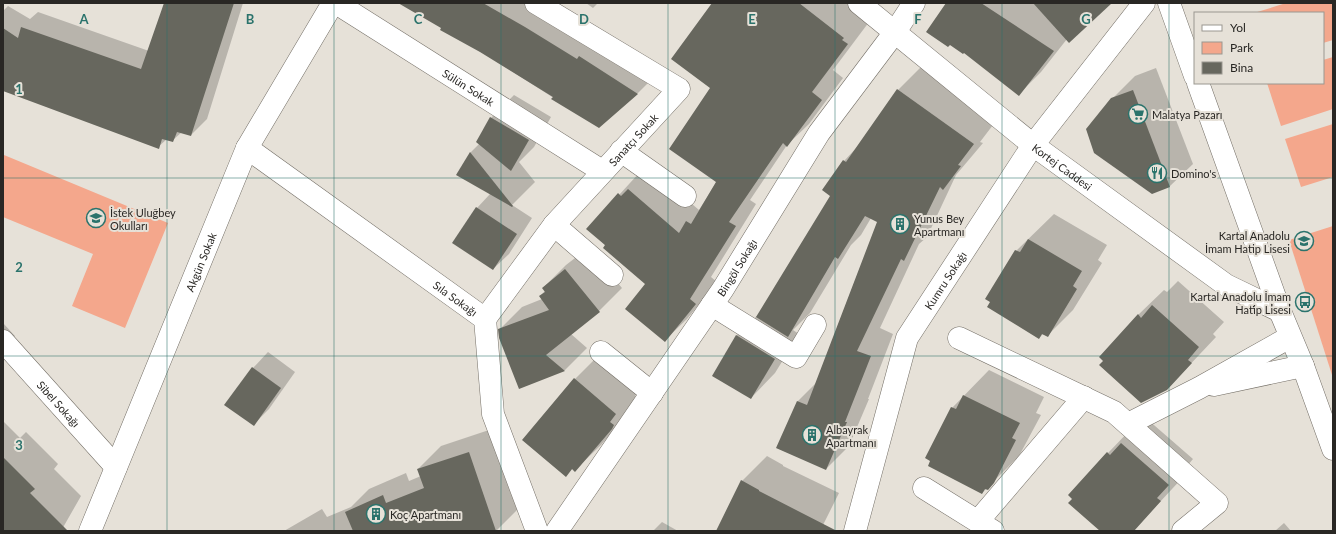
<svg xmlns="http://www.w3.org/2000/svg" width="1336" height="534" font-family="Lato,sans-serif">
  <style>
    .green { fill: #f4a78c }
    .shadow { fill: #0003 }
    .building { fill: #67675e }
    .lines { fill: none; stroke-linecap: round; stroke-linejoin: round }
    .minor-casing { stroke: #746f67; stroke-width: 23 }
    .minor { stroke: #fff; stroke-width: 22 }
    .grid { fill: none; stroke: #2b736c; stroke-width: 1; stroke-opacity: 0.55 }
    .labels { text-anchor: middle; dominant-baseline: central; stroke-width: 4; stroke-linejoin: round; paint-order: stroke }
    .street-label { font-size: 11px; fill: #292724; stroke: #e6e1d8 }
    .poi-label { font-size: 11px; fill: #292724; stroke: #e6e1d8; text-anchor: start }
    .grid-label { font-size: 13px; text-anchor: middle; font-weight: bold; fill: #2b736c; stroke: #e6e1d8; stroke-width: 4; stroke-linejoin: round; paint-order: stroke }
  </style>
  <rect width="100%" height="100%" fill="#e6e1d8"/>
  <g class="green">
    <path d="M1286,3H1333V40L1323,43V13H1254Z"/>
    <path d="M1333,57V109L1281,126L1267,83H1323V60Z"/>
    <path d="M1333,124V177L1301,187L1285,139Z"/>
    <path d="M4,155L168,223L125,328L72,306L93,254L3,217Z"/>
    <path d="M1333,226V378L1289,240Z"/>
  </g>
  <g class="shadow">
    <path d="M165,3H243L207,119L191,135L182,132L173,140L167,139L158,147L3,90V11L8,6L30,19L38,12L149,51Z"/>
    <path d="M400,3H546L660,71L638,93L599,127L443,27Z"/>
    <path d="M586,3H598L593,8Z"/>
    <path d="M714,3H847L865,16L869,22L833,70L843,78L809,124L787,145L750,200L756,204L711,277L717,282L687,319L665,340L646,284L588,229L640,172L650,168L699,210L717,181L712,88Z"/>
    <path d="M948,3H1111L1067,39L1041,72L1019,94Z"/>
    <path d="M921,67L996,121L980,142L983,143L956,175L927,237L919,244L880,328L893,334L868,399H869L849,446L826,469L777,448L798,401L816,383L878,221L871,218L861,235L851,245L810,313L793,330L799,334L775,373L751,398L713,376L737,335L760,313L832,195L844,161L858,146L898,90Z"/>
    <path d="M1156,68L1193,164L1170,186L1152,193L1112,99L1135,76Z"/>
    <path d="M514,95L551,117L534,147L519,162L535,182L512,205L532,218L509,254L493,269L477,208L490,194L470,153L480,143L477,141L491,118Z"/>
    <path d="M1054,214L1107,245L1098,260L1102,263L1073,310L1047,336L1043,334L1039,338L1016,251Z"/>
    <path d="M588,248L622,288L599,311L571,334L587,348L565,370L520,388L499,330L522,307L542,299L540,296L545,291L543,288L566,265Z"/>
    <path d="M1178,281L1224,322L1213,334L1216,337L1167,389L1105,361L1138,315L1164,290L1167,292Z"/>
    <path d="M3,323L15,336L3,349Z"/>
    <path d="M268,352L295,372L269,409L253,425V368Z"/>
    <path d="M600,354L641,388L635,396L639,400L601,445L575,470L573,468L566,476L575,379Z"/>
    <path d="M989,370L1044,397L1036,413L1041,415L1019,456L982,493L952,408Z"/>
    <path d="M1147,419L1193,459L1182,472L1185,475L1133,531H1101L1108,453L1133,427Z"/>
    <path d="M3,421L20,438L26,432L58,464L54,469L81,496L61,531H3Z"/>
    <path d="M492,429L519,508L496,531H284L322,509L327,517L351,507L369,489L406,473L409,481L421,476L418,469L441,446Z"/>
    <path d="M767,456L783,465V466L839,493L820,531H717L742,481Z"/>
    <path d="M662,522L678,531H653Z"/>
    <path d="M1284,523L1291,531H1275Z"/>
  </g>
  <g class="building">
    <path d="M164,3H234L191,136L177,132L173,142L162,139L159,149L3,91V28L18,38L21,27L141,69Z"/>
    <path d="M398,3H483L525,27L577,59L579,56L638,94L599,128L551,99L553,97L480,52L440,30L441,28Z"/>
    <path d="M712,3H799L844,38L842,40L848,44L812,92L822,100L787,147L783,143L729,222L736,226L690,299L696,304L665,342L625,309L645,284L603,248L605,245L586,229L618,193L621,196L628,189L679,233L686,221L691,224L716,182L669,149L710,88L671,59Z"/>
    <path d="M946,3H981L1054,51L1019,96L964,53L963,54L950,45L948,47L926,32Z"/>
    <path d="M1033,3H1112L1069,43Z"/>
    <path d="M897,89L974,144L958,165L961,166L943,190L940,187L904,261L901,259L857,351L871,356L845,422H847L826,470L776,448L797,401L807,405L877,222L865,216L838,259L835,257L788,337L756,317L830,196L822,190L843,160L846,162Z"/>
    <path d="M1133,90L1170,187L1152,194L1094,153L1086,129L1111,98Z"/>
    <path d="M490,117L529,140L511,171L476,142Z"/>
    <path d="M470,152L513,206L512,207L456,175Z"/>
    <path d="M476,207L517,234L493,270L452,243Z"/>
    <path d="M1028,239L1082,271L1073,286L1077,289L1048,337L1042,334L1039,339L987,307L990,302L985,299L1015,250L1020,252Z"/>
    <path d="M565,269L600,312L546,355L565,371L519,389L499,338L498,329L549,310L539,296L545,292L542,288Z"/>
    <path d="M1152,305L1199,347L1188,360L1192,363L1167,390L1141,403L1099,365L1103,361L1099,357L1138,314L1141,318Z"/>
    <path d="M736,335L775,359L751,399L712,376Z"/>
    <path d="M252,367L281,388L254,426L224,405Z"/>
    <path d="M574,378L616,414L610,422L614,425L612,429L575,472L572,469L566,477L522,440Z"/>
    <path d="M963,395L1020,423L1012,438L1016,440L994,483L988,490L985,489L982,494L928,466L930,461L925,458L951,407L956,409Z"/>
    <path d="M1121,443L1169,485L1157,498L1161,501L1134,531H1100L1068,503L1072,499L1068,495L1107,452L1110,455Z"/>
    <path d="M469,452L496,531H353L345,512L383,495L386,503L424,488L417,469Z"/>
    <path d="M3,457L35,489L30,493L68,531H3Z"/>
    <path d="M741,480L759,490V491L837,531H716Z"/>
  </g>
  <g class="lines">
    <g class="minor-casing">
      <g id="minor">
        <path id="s1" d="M336,3L602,171"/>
        <path id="s2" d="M859,3L1033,145L1226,285L1280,311"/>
        <path d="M1169,3L1195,76"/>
        <path d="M1198,83L1280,311L1303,366L1333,449"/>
        <path id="s3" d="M247,148L485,319L493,414L537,531"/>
        <path d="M621,151L685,196"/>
        <path d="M554,225L612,275"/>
        <path d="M712,305L796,357L815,325"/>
        <path id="s4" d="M485,319L554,225L679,89L536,3"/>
        <path d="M959,338L1114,412L1217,503L1183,531"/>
        <path id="s5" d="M3,341L116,467"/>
        <path d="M601,352L652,393"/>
        <path d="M1214,385L1303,366"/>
        <path d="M1128,424L1199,388L1290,337"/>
        <path d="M924,488L993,531"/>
        <path d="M978,521L1084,397"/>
        <path id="s6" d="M90,531L247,148L333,3"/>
        <path id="s7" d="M557,531L723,289L819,133L895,32L914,3"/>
        <path id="s8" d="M855,531L907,338L1033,145L1144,3"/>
      </g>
    </g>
    <use href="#minor" class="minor"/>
  </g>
  <path class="grid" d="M167,3V531M334,3V531M501,3V531M668,3V531M835,3V531M1002,3V531M1169,3V531M3,178H1333M3,356H1333"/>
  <defs>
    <g id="supermarket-ring" transform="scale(1)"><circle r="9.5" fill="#e6e1d8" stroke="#2b736c" stroke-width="1.5"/><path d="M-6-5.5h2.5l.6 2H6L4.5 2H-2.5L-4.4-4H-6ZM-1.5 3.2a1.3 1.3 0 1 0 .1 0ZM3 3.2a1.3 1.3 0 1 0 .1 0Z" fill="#2b736c"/></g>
    <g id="restaurant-ring" transform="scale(1)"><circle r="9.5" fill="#e6e1d8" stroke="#2b736c" stroke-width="1.5"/><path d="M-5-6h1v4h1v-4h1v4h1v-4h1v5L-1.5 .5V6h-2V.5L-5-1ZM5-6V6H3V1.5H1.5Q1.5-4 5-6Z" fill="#2b736c"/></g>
    <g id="school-ring" transform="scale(1)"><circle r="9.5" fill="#e6e1d8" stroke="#2b736c" stroke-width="1.5"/><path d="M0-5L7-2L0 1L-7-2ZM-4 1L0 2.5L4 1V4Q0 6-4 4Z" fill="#2b736c"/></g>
    <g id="building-ring" transform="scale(1)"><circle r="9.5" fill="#e6e1d8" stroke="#2b736c" stroke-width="1.5"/><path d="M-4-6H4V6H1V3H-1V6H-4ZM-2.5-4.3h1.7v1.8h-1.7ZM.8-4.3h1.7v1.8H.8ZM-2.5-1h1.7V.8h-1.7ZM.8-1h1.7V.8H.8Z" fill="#2b736c"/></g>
    <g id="bus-ring" transform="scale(1)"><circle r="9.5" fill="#e6e1d8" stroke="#2b736c" stroke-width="1.5"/><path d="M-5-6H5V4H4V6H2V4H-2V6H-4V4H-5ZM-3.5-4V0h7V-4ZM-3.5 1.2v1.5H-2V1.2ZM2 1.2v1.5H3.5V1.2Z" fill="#2b736c"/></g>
  </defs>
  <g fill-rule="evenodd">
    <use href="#supermarket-ring" x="1138" y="114"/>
    <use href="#restaurant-ring" x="1157" y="173"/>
    <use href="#school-ring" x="96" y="218"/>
    <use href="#building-ring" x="900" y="224"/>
    <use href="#school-ring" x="1304" y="241"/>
    <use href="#bus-ring" x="1305" y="302"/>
    <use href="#building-ring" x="812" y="435"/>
    <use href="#building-ring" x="376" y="514"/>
  </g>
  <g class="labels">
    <g class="street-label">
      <text stroke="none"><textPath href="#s1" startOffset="157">Sülün Sokak</textPath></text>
      <text stroke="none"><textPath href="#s4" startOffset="233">Sanatçı Sokak</textPath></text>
      <text stroke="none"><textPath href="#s2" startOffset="261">Kortej Caddesi</textPath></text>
      <text stroke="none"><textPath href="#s6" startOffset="291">Akgün Sokak</textPath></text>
      <text stroke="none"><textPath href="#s7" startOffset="319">Bingöl Sokağı</textPath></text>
      <text stroke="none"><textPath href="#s8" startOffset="269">Kumru Sokağı</textPath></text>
      <text stroke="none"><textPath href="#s3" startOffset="257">Sıla Sokağı</textPath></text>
      <text stroke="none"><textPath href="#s5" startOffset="84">Sibel Sokağı</textPath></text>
    </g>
    <g class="poi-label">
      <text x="1152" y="114">Malatya Pazarı</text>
      <text x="1171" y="173">Domino's</text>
      <text x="110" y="212">İstek Uluğbey<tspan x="110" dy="13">Okulları</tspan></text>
      <text x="914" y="218">Yunus Bey<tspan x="914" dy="13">Apartmanı</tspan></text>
      <text x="1290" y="235" text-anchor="end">Kartal Anadolu<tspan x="1290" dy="13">İmam Hatip Lisesi</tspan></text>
      <text x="1291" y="296" text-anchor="end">Kartal Anadolu İmam<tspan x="1291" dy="13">Hati̇p Li̇sesi̇</tspan></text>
      <text x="826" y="429">Albayrak<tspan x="826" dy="13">Apartmanı</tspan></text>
      <text x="390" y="514">Koç Apartmanı</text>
    </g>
  </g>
  <g class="grid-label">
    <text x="84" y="24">A</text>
    <text x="250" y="24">B</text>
    <text x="418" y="24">C</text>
    <text x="584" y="24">D</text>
    <text x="752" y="24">E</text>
    <text x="918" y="24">F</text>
    <text x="1086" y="24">G</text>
    <text x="19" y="94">1</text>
    <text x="19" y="272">2</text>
    <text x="19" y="450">3</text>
  </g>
  <rect width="1336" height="534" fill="none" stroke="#292724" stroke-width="8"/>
  <rect x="1194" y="12" width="130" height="72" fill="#e6e1d8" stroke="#9a9790"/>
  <rect x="1202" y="25" width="20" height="6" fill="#ffffff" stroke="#9a9790"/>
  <text x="1230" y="32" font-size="12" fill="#292724">Yol</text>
  <rect x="1202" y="42" width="20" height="12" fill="#f4a78c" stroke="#9a9790"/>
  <text x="1230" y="52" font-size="12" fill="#292724">Park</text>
  <rect x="1202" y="62" width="20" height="12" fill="#67675e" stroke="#9a9790"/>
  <text x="1230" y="72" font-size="12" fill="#292724">Bina</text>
</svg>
